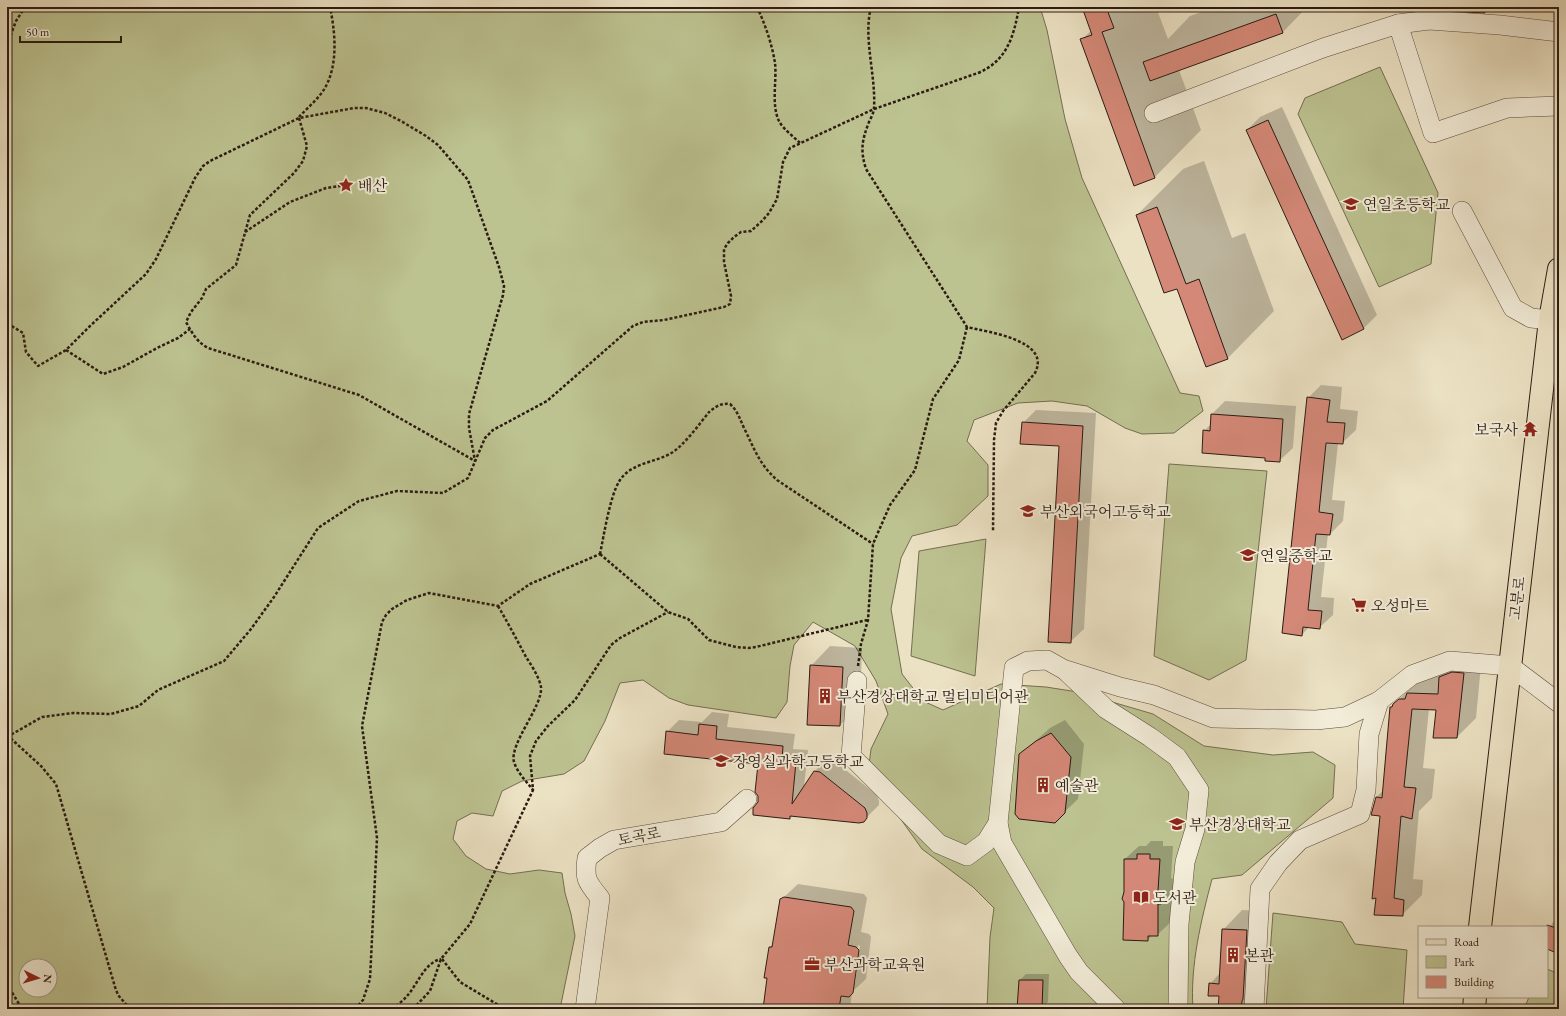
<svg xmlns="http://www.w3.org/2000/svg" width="1566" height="1016" font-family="'EB Garamond','Noto Serif KR',serif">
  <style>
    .green { fill: #bcc290; stroke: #746e51; fill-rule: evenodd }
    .shadow { fill: #0003; fill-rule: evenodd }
    .building { fill: #d48877; stroke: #2c1b12 }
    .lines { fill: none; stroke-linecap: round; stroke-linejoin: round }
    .minor-casing { stroke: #5c4c3e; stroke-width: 20 }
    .major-casing { stroke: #2c1b12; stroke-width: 24 }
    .path { stroke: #2c1b12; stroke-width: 2.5; stroke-dasharray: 3 2; stroke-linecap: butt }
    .minor { stroke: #f2ecd8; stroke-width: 19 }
    .major { stroke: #ebe1c3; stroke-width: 22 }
    .labels { text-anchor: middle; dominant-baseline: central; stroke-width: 4; stroke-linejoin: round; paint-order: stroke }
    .poi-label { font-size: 15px; fill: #2c1b12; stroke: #f2ecd8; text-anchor: start }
    .street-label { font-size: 15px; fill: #2c1b12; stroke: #f2ecd8 }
  </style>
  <rect width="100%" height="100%" fill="#ebe1c3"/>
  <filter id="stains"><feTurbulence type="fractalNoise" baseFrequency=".005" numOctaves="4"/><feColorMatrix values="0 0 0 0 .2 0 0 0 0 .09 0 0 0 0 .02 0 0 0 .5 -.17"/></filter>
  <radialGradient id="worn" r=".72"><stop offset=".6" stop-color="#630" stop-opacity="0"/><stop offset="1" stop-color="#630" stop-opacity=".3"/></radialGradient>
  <g class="green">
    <path d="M7,7H1040L1047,30L1065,119L1082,178L1180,393L1199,396L1203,411L1174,433L1142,434L1125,428L1087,406L1052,401L1018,403L974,420L967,441L988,465V496L957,525L912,536L901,558L891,609L902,674L923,701L943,710L1001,684L1046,687L1078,692L1153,714L1204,746L1273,755L1313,752L1335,765L1333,798L1242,875L1212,879C1201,921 1190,965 1193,1009H987L990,937L994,908L973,887L922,849L868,773L871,749L888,714L876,681L855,646L813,622L794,645L790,666L787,702L776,718L688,705L669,698L643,680L620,683L605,721L584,761L564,774L522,781L502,791L493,816L472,813L457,821L453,839L466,856L486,869L510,874L539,870L562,873L565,893L571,914L575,936L560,1009H7ZM26,966H50V990H26Z"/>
    <path d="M1380,67L1438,193L1431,264L1379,287L1298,114L1305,98Z"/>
    <path d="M1169,464L1267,471L1246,660L1209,680L1154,656Z"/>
    <path d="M986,539L975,676L911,656L919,551Z"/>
    <path d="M1273,913L1342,922L1355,944L1407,950L1403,1009H1266Z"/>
    <path d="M1547,969L1559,974V1009H1524L1529,997H1547Z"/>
  </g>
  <g class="shadow">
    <path d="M1083,7H1156L1168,39L1190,16L1215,7H1307L1283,32L1179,70L1201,130L1155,177L1134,184L1081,40L1092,30Z"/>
    <path d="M1424,7H1489L1484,12Z"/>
    <path d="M1282,107L1377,315L1364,328L1342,338L1247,130L1260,117Z"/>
    <path d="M1204,161L1232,238L1245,233L1274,311L1228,358L1177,287L1137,215L1183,169Z"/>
    <path d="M1321,385L1342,387L1340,409L1358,411L1356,430L1342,443H1338L1332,500L1345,501L1343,521L1330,534H1328L1321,597L1334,598L1333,615L1319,628L1309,627L1302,635L1308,398Z"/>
    <path d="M1225,401L1296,406L1293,448L1279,461L1204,431L1211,424L1212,414Z"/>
    <path d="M1036,410L1096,413L1084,629L1070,642L1060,445L1023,423Z"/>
    <path d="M830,646L862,648L860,706L840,725L808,724L811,666Z"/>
    <path d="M1472,653L1482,654L1476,718L1457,737L1437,710L1429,709L1423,768L1435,769L1432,798L1419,811L1413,879L1423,880L1422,895L1402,915L1375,914L1381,815L1376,797L1383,791L1391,707L1414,685L1428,674H1443L1460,657Z"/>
    <path d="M712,712L729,714L727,727L795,734L793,749L808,750L804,787L815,771L827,759L833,760L877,795L879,801V805L863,821L793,815L790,818L758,802L759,764L667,732L679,720L702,722Z"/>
    <path d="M1065,720L1084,744L1078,799L1054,822L1020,755L1050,728Z"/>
    <path d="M1151,841H1163V846H1173L1171,878L1173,879L1174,889L1171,892V922L1157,935H1152L1148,940L1124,939L1125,859L1139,846H1146Z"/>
    <path d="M798,884L864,894L867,898L861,932L869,934L871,937L866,979L852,992L850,1009H764L770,947L773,944L781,900ZM858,945L860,946L855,983L853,985Z"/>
    <path d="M1242,910L1266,911L1259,1009H1219L1220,995L1210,984L1220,973L1223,930Z"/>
    <path d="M1559,916V953L1547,948V932L1550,926Z"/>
    <path d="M1026,974H1049L1048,1002L1041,1009H1018L1020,980Z"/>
  </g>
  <g class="building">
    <path d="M1082,7H1106L1114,28L1102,32L1155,178L1134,186L1080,39L1092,35Z"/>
    <path d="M1423,7H1485V13L1423,10Z"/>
    <path d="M1276,14L1283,33L1150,81L1143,62Z"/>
    <path d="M1268,120L1364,329L1342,340L1246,130Z"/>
    <path d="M1157,207L1186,284L1199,279L1228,359L1206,367L1177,289L1164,293L1136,215Z"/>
    <path d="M1307,397L1330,400L1327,422L1345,423L1343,444L1326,443L1319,512L1333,514L1330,535L1316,534L1308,610L1322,611L1320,629L1303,627L1302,636L1282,633Z"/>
    <path d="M1211,414L1283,419L1280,462L1265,461V458L1202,453L1203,430L1210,431Z"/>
    <path d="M1022,422L1083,426L1071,643L1048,642L1059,446L1020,444Z"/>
    <path d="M810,665L843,667L840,726L807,725Z"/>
    <path d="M1452,672L1464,673L1457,738H1433L1436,710L1412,709L1404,787L1416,788L1412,819L1401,816L1394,898L1404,900L1403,916L1374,915L1376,898L1372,899L1380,816L1371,815L1376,797L1382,798L1390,707H1392L1393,704L1399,699H1405L1407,693L1438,694L1439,677Z"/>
    <path d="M699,724L717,726L716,739L783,746L782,760L796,762L792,804L814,771L820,772L865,808L867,813V818L864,822L859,823L790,816V819L753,815V808L758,802V796L755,792L758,764L664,754L666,731L698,735Z"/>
    <path d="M1051,733L1071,757L1065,813L1055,823L1019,819L1015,814L1019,754L1036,741Z"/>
    <path d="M1137,854H1150V859H1160L1158,891L1161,892V904H1158V936H1148V941L1123,940L1124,902L1122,899L1124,892V859H1137Z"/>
    <path d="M784,897L851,907L854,911L848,945L856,947L859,950L853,993L849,997L841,996L839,1009H763L767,978H764L769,947H772L780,899Z"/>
    <path d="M1547,925L1559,929V954L1547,949Z"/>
    <path d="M1222,929L1247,930L1243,999L1242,1001L1241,1009H1218L1219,996H1208L1209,983L1219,984Z"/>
    <path d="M1019,980H1043L1042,1009H1017Z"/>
  </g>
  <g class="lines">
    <g class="minor-casing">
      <g id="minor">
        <path d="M1398,24L1433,133L1507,108L1559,106"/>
        <path d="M1154,113L1323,48L1398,24L1429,20L1500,25L1559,32"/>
        <path d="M1462,211L1513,308L1531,318L1550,320"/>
        <path d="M1067,672L1106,709L1150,737L1177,757L1199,790L1195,829L1185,862L1179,924L1178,1009"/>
        <path d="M857,681L851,756L939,844L967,856L986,842L998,823"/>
        <path d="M585,1009L600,898C587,882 584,879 587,858L600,848L614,840L721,822L747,799"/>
        <path d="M1116,1009L1079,972L1068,956L1002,843L998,823L1014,668L1028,661L1047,660L1063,669L1120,687L1154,695L1213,718L1316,720L1345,717L1379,701"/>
        <path d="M1254,1009L1260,889L1278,863L1300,840L1360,814L1366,790L1369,734L1379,701L1412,675L1450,661L1510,666L1559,703"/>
      </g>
    </g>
    <g class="major-casing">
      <g id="major">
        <path d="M1480,927L1550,320L1559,269"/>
        <path d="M1474,1009L1475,997"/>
      </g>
    </g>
    <g class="path">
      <path d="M757,7C765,24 772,44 775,63C777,80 771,105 779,121C783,129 793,136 800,143"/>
      <path d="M871,7C863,39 876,75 874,108C874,112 871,118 869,122C862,140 860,150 866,169L967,327C987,332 1052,340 1035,373L1003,411L996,423L994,440L993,531"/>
      <path d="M7,45L16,21L25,7"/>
      <path d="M299,117C308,107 321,97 327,84C338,61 335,31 330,7"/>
      <path d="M299,118L307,146L303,161L294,173L250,215L236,265L206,289L202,298L191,312L186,322C192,333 197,342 208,348L359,395L475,461"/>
      <path d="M245,232L290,202L326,188L346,185"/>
      <path d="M7,325H10L23,333L26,352L38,366L66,350L89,327L146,274L156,259L195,178L203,166L210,161L299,118L354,108H366L385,113L401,121L426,136L438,145L468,180L499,267L504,286L503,295L469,414V428L475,461"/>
      <path d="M66,350L103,374L123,367L157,348L178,338L190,329"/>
      <path d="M600,554C604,535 610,495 620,480C632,462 656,463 673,452C686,443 700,423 710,411C717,406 721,403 730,404C737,410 740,419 744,428C754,448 759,464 777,480L873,544"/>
      <path d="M600,554L668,612L688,619L709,640L736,647L748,648L756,647L867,620"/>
      <path d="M498,606C508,623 517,640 526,657C532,666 539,677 541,687C543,706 509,744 514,762C517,772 526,781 533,790"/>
      <path d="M858,666L861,644L868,620L873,544L890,505L915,470L933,399L959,360L967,327"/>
      <path d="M7,735L41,766L56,784L115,987L118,995L130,1009"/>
      <path d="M7,737L42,717L73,713L111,714L139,706L158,690L224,661L251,629L274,597L318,528L359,501L397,491L443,493L468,478L485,438L493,430L547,401L633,326L643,322L664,320L724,307L730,304L731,296L724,262V249L728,243L734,237L741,232L751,231L762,221L769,213L777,199L783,162L790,148L874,109L978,73C1007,61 1014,36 1019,7"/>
      <path d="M442,959L460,982L505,1009"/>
      <path d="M7,984L22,1009"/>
      <path d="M355,1009L363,1000L370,979L377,838L362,726L382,622L386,615L392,609L407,600L429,593L498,606L530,584L600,554"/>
      <path d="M392,1009C397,1005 403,1001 407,996C418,984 424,963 441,959"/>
      <path d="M413,1009L430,991L441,959L470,924L533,790L530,756L536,741L548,726L575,700L611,645L620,638L668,612"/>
    </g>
    <use href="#minor" class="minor"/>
    <use href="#major" class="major"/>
  </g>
  <defs>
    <g id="sight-bare" transform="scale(1.2)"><path d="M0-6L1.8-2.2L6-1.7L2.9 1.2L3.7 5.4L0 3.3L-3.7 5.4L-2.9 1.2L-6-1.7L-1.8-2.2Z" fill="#8f2418" stroke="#f2ecd8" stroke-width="2.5" paint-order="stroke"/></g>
    <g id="school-bare" transform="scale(1.2)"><path d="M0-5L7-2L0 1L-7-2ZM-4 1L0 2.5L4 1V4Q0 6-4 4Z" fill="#8f2418" stroke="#f2ecd8" stroke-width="2.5" paint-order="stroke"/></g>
    <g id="temple-bare" transform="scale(1.2)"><path d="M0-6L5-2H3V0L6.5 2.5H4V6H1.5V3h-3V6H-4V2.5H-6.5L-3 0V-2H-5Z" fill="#8f2418" stroke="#f2ecd8" stroke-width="2.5" paint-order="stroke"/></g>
    <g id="supermarket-bare" transform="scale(1.2)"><path d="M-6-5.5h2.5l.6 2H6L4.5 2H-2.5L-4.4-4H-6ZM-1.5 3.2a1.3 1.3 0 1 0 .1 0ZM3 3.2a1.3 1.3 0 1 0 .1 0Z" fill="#8f2418" stroke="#f2ecd8" stroke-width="2.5" paint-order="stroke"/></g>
    <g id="building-bare" transform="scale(1.2)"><path d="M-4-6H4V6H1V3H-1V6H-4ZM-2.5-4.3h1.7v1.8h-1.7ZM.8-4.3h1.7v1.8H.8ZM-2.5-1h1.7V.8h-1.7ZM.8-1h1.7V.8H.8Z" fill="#8f2418" stroke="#f2ecd8" stroke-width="2.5" paint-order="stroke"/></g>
    <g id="university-bare" transform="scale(1.2)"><path d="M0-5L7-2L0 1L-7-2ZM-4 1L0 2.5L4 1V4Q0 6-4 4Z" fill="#8f2418" stroke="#f2ecd8" stroke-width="2.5" paint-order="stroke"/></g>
    <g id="library-bare" transform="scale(1.2)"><path d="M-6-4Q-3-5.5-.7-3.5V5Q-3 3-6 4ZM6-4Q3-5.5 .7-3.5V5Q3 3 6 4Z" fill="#8f2418" stroke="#f2ecd8" stroke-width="2.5" paint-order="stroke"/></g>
    <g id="office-bare" transform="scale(1.2)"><path d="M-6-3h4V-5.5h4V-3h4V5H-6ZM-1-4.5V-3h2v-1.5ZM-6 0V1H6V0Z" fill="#8f2418" stroke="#f2ecd8" stroke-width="2.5" paint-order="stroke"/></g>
  </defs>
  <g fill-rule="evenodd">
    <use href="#sight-bare" x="346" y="185"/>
    <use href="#school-bare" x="1351" y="204"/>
    <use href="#temple-bare" x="1530" y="429"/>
    <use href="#school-bare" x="1028" y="511"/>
    <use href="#school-bare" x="1248" y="555"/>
    <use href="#supermarket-bare" x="1359" y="605"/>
    <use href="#building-bare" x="825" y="696"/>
    <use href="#school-bare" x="721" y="761"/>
    <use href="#building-bare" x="1043" y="785"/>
    <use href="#university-bare" x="1177" y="824"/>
    <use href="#library-bare" x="1141" y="897"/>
    <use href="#building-bare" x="1233" y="955"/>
    <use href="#office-bare" x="812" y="964"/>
  </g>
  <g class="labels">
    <g class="poi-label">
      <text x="358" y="185">배산</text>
      <text x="1363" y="204">연일초등학교</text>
      <text x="1518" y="429" text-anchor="end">보국사</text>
      <text x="1040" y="511">부산외국어고등학교</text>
      <text x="1260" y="555">연일중학교</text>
      <text x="1371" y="605">오성마트</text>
      <text x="837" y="696">부산경상대학교 멀티미디어관</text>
      <text x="733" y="761">장영실과학고등학교</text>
      <text x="1055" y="785">예술관</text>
      <text x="1189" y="824">부산경상대학교</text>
      <text x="1153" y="897">도서관</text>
      <text x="1245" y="955">본관</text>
      <text x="824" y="964">부산과학교육원</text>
    </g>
    <g class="street-label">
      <text transform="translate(1517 598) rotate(-83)">고분로</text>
      <text transform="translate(639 836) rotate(-11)">토곡로</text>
    </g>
  </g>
  <rect width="1566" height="1016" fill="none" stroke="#ebe1c3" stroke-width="24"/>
  <rect x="8" y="8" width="1550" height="1000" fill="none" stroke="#2c1b12" stroke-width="2"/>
  <rect x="12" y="12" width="1542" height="992" fill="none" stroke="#2c1b12"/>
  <rect x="1418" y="926" width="130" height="72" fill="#f2ecd8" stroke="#a39889"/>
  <rect x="1426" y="939" width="20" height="6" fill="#ebe1c3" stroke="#a39889"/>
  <text x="1454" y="946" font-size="12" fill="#2c1b12">Road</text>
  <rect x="1426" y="956" width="20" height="12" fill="#bcc290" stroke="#a39889"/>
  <text x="1454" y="966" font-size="12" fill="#2c1b12">Park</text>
  <rect x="1426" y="976" width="20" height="12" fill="#d48877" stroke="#a39889"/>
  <text x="1454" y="986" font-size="12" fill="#2c1b12">Building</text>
  <g transform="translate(38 978) rotate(95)"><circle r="19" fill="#f2ecd8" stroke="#a39889"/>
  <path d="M0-3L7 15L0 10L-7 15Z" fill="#8f2418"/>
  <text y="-6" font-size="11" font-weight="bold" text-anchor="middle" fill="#2c1b12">N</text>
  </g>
  <path d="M20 36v6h101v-6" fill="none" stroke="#2c1b12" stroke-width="2"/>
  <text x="26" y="36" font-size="12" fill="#2c1b12" stroke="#f2ecd8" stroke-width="3" paint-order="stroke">50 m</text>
  <rect width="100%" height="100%" filter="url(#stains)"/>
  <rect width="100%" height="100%" fill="url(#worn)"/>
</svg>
